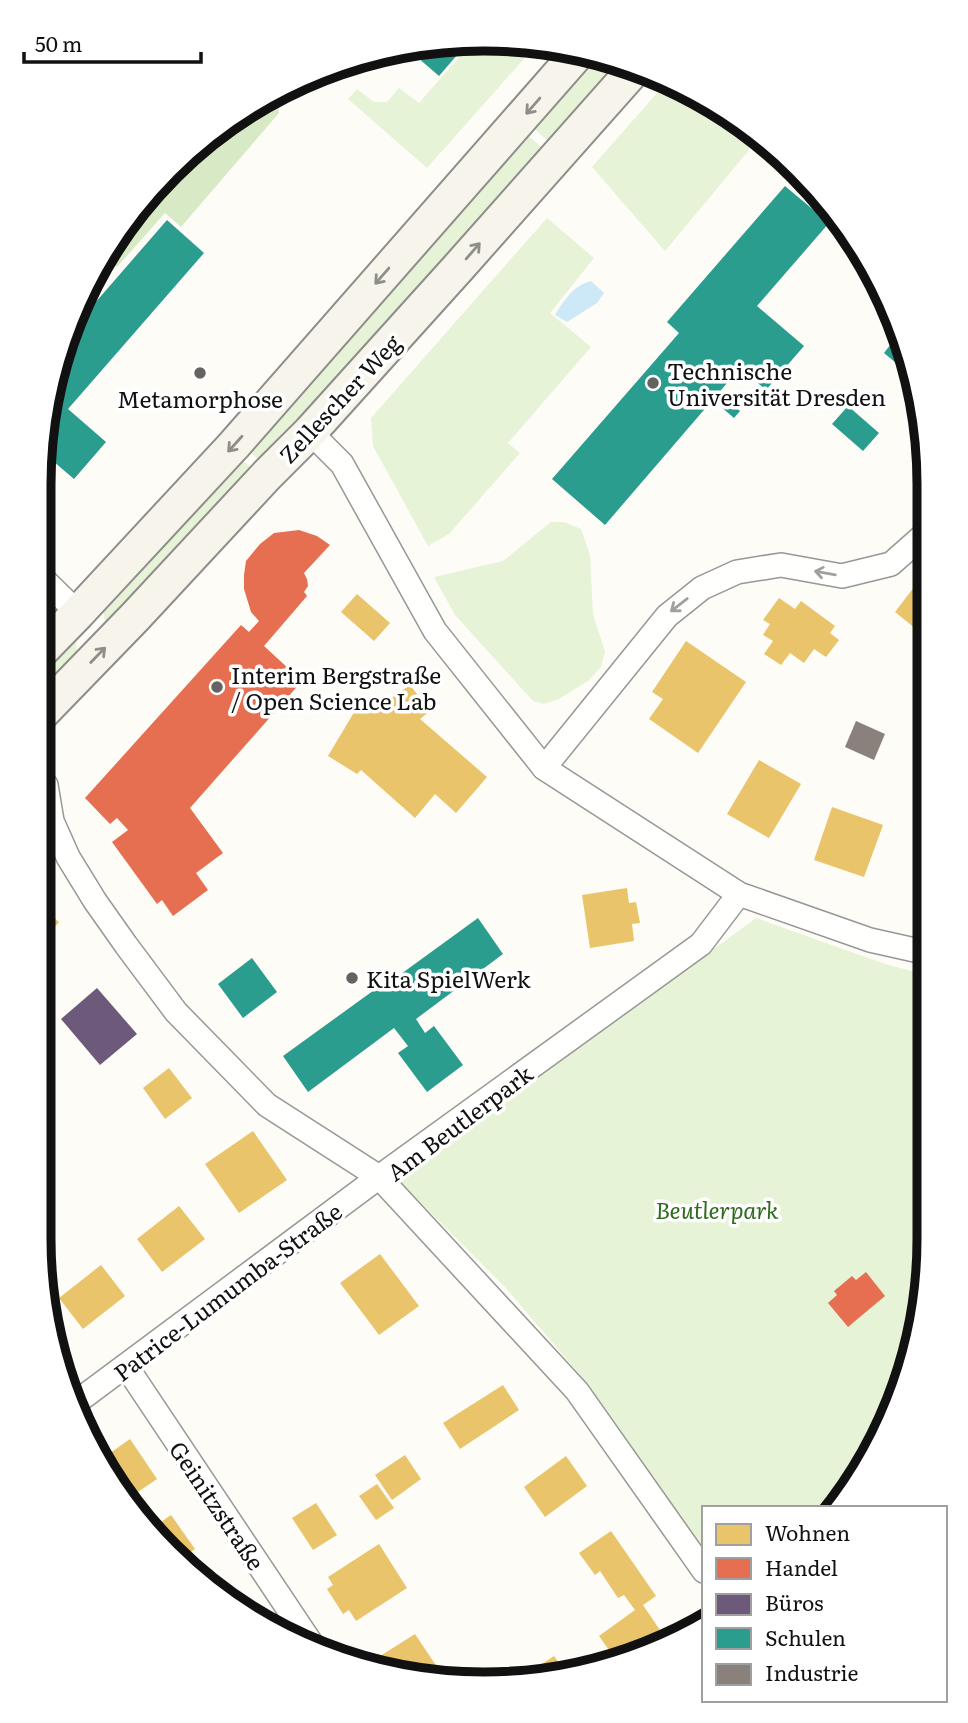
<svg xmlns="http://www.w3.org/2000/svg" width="968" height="1723" font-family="Literata,serif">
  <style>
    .green { fill: #e7f3d7 }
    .forest { fill: #d8eac5 }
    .water { fill: #cde8f7 }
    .homes { fill: #e9c46a }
    .shops { fill: #e76f51 }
    .offices { fill: #6d597a }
    .schools { fill: #2a9d8f }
    .industry { fill: #8a817c }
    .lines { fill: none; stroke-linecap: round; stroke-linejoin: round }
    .street-casing { stroke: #979795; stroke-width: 26 }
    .secondary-casing { stroke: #8e8d8b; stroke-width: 37 }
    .street { stroke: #fffffe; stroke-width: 23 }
    .secondary { stroke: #f6f4eb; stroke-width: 33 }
    .oneway { stroke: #8f8e89 }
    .oneway2 { stroke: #a0a09f }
    .poi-dot { fill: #646362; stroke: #fff; stroke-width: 2.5 }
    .labels { text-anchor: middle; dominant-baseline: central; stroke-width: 7; stroke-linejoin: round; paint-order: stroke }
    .poi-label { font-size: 23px; fill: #111; stroke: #fff; text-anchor: start }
    .street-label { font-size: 23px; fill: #111; stroke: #fff }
    .park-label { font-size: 23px; font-style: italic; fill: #2f6b1f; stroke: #fff }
    .rim { fill: none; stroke: #111; stroke-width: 9 }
  </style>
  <rect width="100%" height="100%" fill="#fdfcf7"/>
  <g class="green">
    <path d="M538,43L427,168L348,99L357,89L374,102H387L399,88L419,103L468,47Z"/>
    <path d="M592,59L616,67L550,143L532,127Z"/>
    <path d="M665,84L707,98L759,138L665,251L592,167Z"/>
    <path d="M526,134L544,149L261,462L248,450Z"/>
    <path d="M547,218L594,258L550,313L591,347L508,443L520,453L449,534L428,546L373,446L371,418Z"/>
    <path d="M240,458L253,470L106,629L103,609Z"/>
    <path d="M551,522H564L581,529L590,555L593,614L605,652L601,667L588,681L559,699L544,704L533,701L455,615L434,577L503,561Z"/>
    <path d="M76,636L77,657L58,676L48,666Z"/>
    <path d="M756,918L888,965L928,975L929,1268L906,1382L870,1462L832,1508H704V1551L587,1383L504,1286L399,1181Z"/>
  </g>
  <path class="forest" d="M286,94L278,106L279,113L181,227L165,213L117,267L103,255L213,130Z"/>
  <path class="water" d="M591,281L604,293L597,303L567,322L555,315C563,301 574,285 591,281Z"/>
  <g class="homes">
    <path d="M918,582L926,589V637L895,612Z"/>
    <path d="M357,594L390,623L374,641L341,612Z"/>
    <path d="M779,598L795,609L801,601L835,626L830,633L839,640L826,657L814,649L804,663L790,653L781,665L764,654L773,641L763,635L770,624L763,620Z"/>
    <path d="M686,641L746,682L698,753L649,719L663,699L652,692Z"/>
    <path d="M410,685L430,711L420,719L487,777L456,813L435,794L415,818L361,770L357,774L328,756L362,699L374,710Z"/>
    <path d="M759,760L801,784L769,838L727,814Z"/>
    <path d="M832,807L883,825L864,877L814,860Z"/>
    <path d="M926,841H927V878L918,875Z"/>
    <path d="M627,888L629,903L636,902L640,923L632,924L634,941L590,948L582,895Z"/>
    <path d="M39,905L59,922L39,946Z"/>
    <path d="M169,1068L192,1098L165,1119L143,1088Z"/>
    <path d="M253,1131L287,1180L239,1213L205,1164Z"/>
    <path d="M179,1206L205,1239L162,1272L137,1239Z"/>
    <path d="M380,1254L419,1306L379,1335L340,1283Z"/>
    <path d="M101,1265L125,1296L83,1329L59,1298Z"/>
    <path d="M503,1385L519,1410L460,1449L443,1423Z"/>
    <path d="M130,1439L157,1479L126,1500L103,1458Z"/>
    <path d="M405,1455L421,1479L392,1500L375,1475Z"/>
    <path d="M566,1456L587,1486L545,1517L524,1487Z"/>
    <path d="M377,1484L394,1508L376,1520L359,1496Z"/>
    <path d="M316,1503L337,1535L313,1550L292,1518Z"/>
    <path d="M171,1515L195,1549L182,1558L151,1529Z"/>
    <path d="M611,1531L656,1596L643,1605L666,1639L648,1652L616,1660L599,1636L635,1610L624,1595L618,1598L600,1571L595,1575L579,1553Z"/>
    <path d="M379,1544L407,1588L356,1621L349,1610L343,1614L327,1589L333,1585L328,1577Z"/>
    <path d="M212,1569L238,1610L201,1576Z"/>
    <path d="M415,1634L441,1673L437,1676L386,1671L377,1658Z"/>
    <path d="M554,1656L565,1671L513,1683Z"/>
  </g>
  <g class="shops">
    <path d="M299,530L317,536L330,545L304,573L307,579L308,586L304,592L307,596L264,646L302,681L190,808L223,853L196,873L208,890L173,916L162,900L157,904L112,842L128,830L117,818L110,824L85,798L241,625L249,632L259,621L251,612L244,589V575L246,561L260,544L274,533Z"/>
    <path d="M866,1272L885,1296L848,1327L828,1303L837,1295L834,1291L852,1276L856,1280Z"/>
  </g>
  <path class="offices" d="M97,988L137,1034L100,1065L61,1019Z"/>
  <g class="schools">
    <path d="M464,47L439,76L410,51L438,49Z"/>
    <path d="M785,186L829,223L757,306L804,346L766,390L740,368L605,525L552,479L679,333L667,322Z"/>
    <path d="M167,220L204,253L68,409L106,442L74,479L40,450L54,368L68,334Z"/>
    <path d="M901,331L906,340L914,378L884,353Z"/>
    <path d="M726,399L740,411L734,418L720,406Z"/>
    <path d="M848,406L879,433L863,451L832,424Z"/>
    <path d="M478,918L503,954L416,1019L425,1033L434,1026L463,1065L427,1092L398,1053L408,1046L394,1028L308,1092L283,1056L388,980L390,982Z"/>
    <path d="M252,958L277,992L243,1018L218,984Z"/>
  </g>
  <path class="industry" d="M856,721L885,734L874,760L845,747Z"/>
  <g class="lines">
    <g class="street-casing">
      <g id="street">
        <path d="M310,432L342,464L435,631L544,768L739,894L870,940L928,953"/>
        <path d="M39,575L78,613"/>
        <path d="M544,768L667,616L702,588L737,572L781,565L842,576L891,564L926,533"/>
        <path d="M39,787L46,785L52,821L68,857L95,901L126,945L176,1012L267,1105L379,1177L74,1404"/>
        <path d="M126,1366L311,1643"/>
        <path d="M704,1571L577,1391L379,1177L701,944L739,894"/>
      </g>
    </g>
    <g class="secondary-casing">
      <g id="secondary">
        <path d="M39,653L78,613L234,445L577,54"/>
        <path d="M39,716L135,617L267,475L310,432L458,268L631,73"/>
      </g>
    </g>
    <use href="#street" class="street"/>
    <use href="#secondary" class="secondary"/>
  </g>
  <defs><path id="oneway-shaft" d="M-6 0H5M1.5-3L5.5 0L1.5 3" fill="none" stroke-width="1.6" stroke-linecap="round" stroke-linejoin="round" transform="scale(1.75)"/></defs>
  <g class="oneway">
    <use href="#oneway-shaft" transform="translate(533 106) rotate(131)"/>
    <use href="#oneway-shaft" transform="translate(473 251) rotate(-49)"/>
    <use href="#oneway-shaft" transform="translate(382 276) rotate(131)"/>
    <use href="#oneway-shaft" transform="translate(235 444) rotate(132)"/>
    <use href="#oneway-shaft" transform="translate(98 655) rotate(-46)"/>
  </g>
  <g class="oneway2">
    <use href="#oneway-shaft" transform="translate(825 573) rotate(-170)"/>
    <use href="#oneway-shaft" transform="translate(679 605) rotate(142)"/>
  </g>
  <g class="poi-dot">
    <circle cx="200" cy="373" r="7"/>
    <circle cx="653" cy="383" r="7"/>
    <circle cx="217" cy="687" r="7"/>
    <circle cx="352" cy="978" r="7"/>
  </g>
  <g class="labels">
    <g class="poi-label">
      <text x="667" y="370">Technische<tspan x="667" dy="26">Universität Dresden</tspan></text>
      <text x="200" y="398" text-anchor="middle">Metamorphose</text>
      <text x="231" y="674">Interim Bergstraße<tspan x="231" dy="26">/ Open Science Lab</tspan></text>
      <text x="366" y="978">Kita SpielWerk</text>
    </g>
    <g class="street-label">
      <text transform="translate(339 398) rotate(-47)">Zellescher Weg</text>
      <text transform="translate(459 1122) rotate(-37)">Am Beutlerpark</text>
      <text transform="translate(227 1291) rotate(-37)">Patrice-Lumumba-Straße</text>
      <text transform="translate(218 1505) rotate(56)">Geinitzstraße</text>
    </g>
    <g class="park-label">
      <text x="717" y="1209">Beutlerpark</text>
    </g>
  </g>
  <path d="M0 0H968V1723H0ZM484 51H484A433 433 0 0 1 917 484V1239A433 433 0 0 1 484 1672H484A433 433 0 0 1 51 1239V484A433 433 0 0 1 484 51Z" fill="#fff" fill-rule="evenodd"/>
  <path class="rim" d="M484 51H484A433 433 0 0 1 917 484V1239A433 433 0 0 1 484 1672H484A433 433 0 0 1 51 1239V484A433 433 0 0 1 484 51Z"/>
  <rect x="702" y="1506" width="245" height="196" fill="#ffffff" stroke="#a0a0a0" stroke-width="2"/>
  <rect x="716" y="1524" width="35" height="21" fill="#e9c46a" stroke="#a0a0a0" stroke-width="2"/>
  <text x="765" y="1541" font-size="21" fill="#111111">Wohnen</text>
  <rect x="716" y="1558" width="35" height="21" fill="#e76f51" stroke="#a0a0a0" stroke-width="2"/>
  <text x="765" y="1576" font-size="21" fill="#111111">Handel</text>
  <rect x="716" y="1594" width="35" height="21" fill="#6d597a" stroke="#a0a0a0" stroke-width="2"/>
  <text x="765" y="1611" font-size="21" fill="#111111">Büros</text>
  <rect x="716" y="1628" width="35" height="21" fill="#2a9d8f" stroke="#a0a0a0" stroke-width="2"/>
  <text x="765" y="1646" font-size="21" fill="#111111">Schulen</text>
  <rect x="716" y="1664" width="35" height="21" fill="#8a817c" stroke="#a0a0a0" stroke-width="2"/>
  <text x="765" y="1681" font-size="21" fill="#111111">Industrie</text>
  <path d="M24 52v10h177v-10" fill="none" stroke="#111111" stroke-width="3.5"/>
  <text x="35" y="52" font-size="21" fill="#111111" stroke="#ffffff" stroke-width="5" paint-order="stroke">50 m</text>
</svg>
